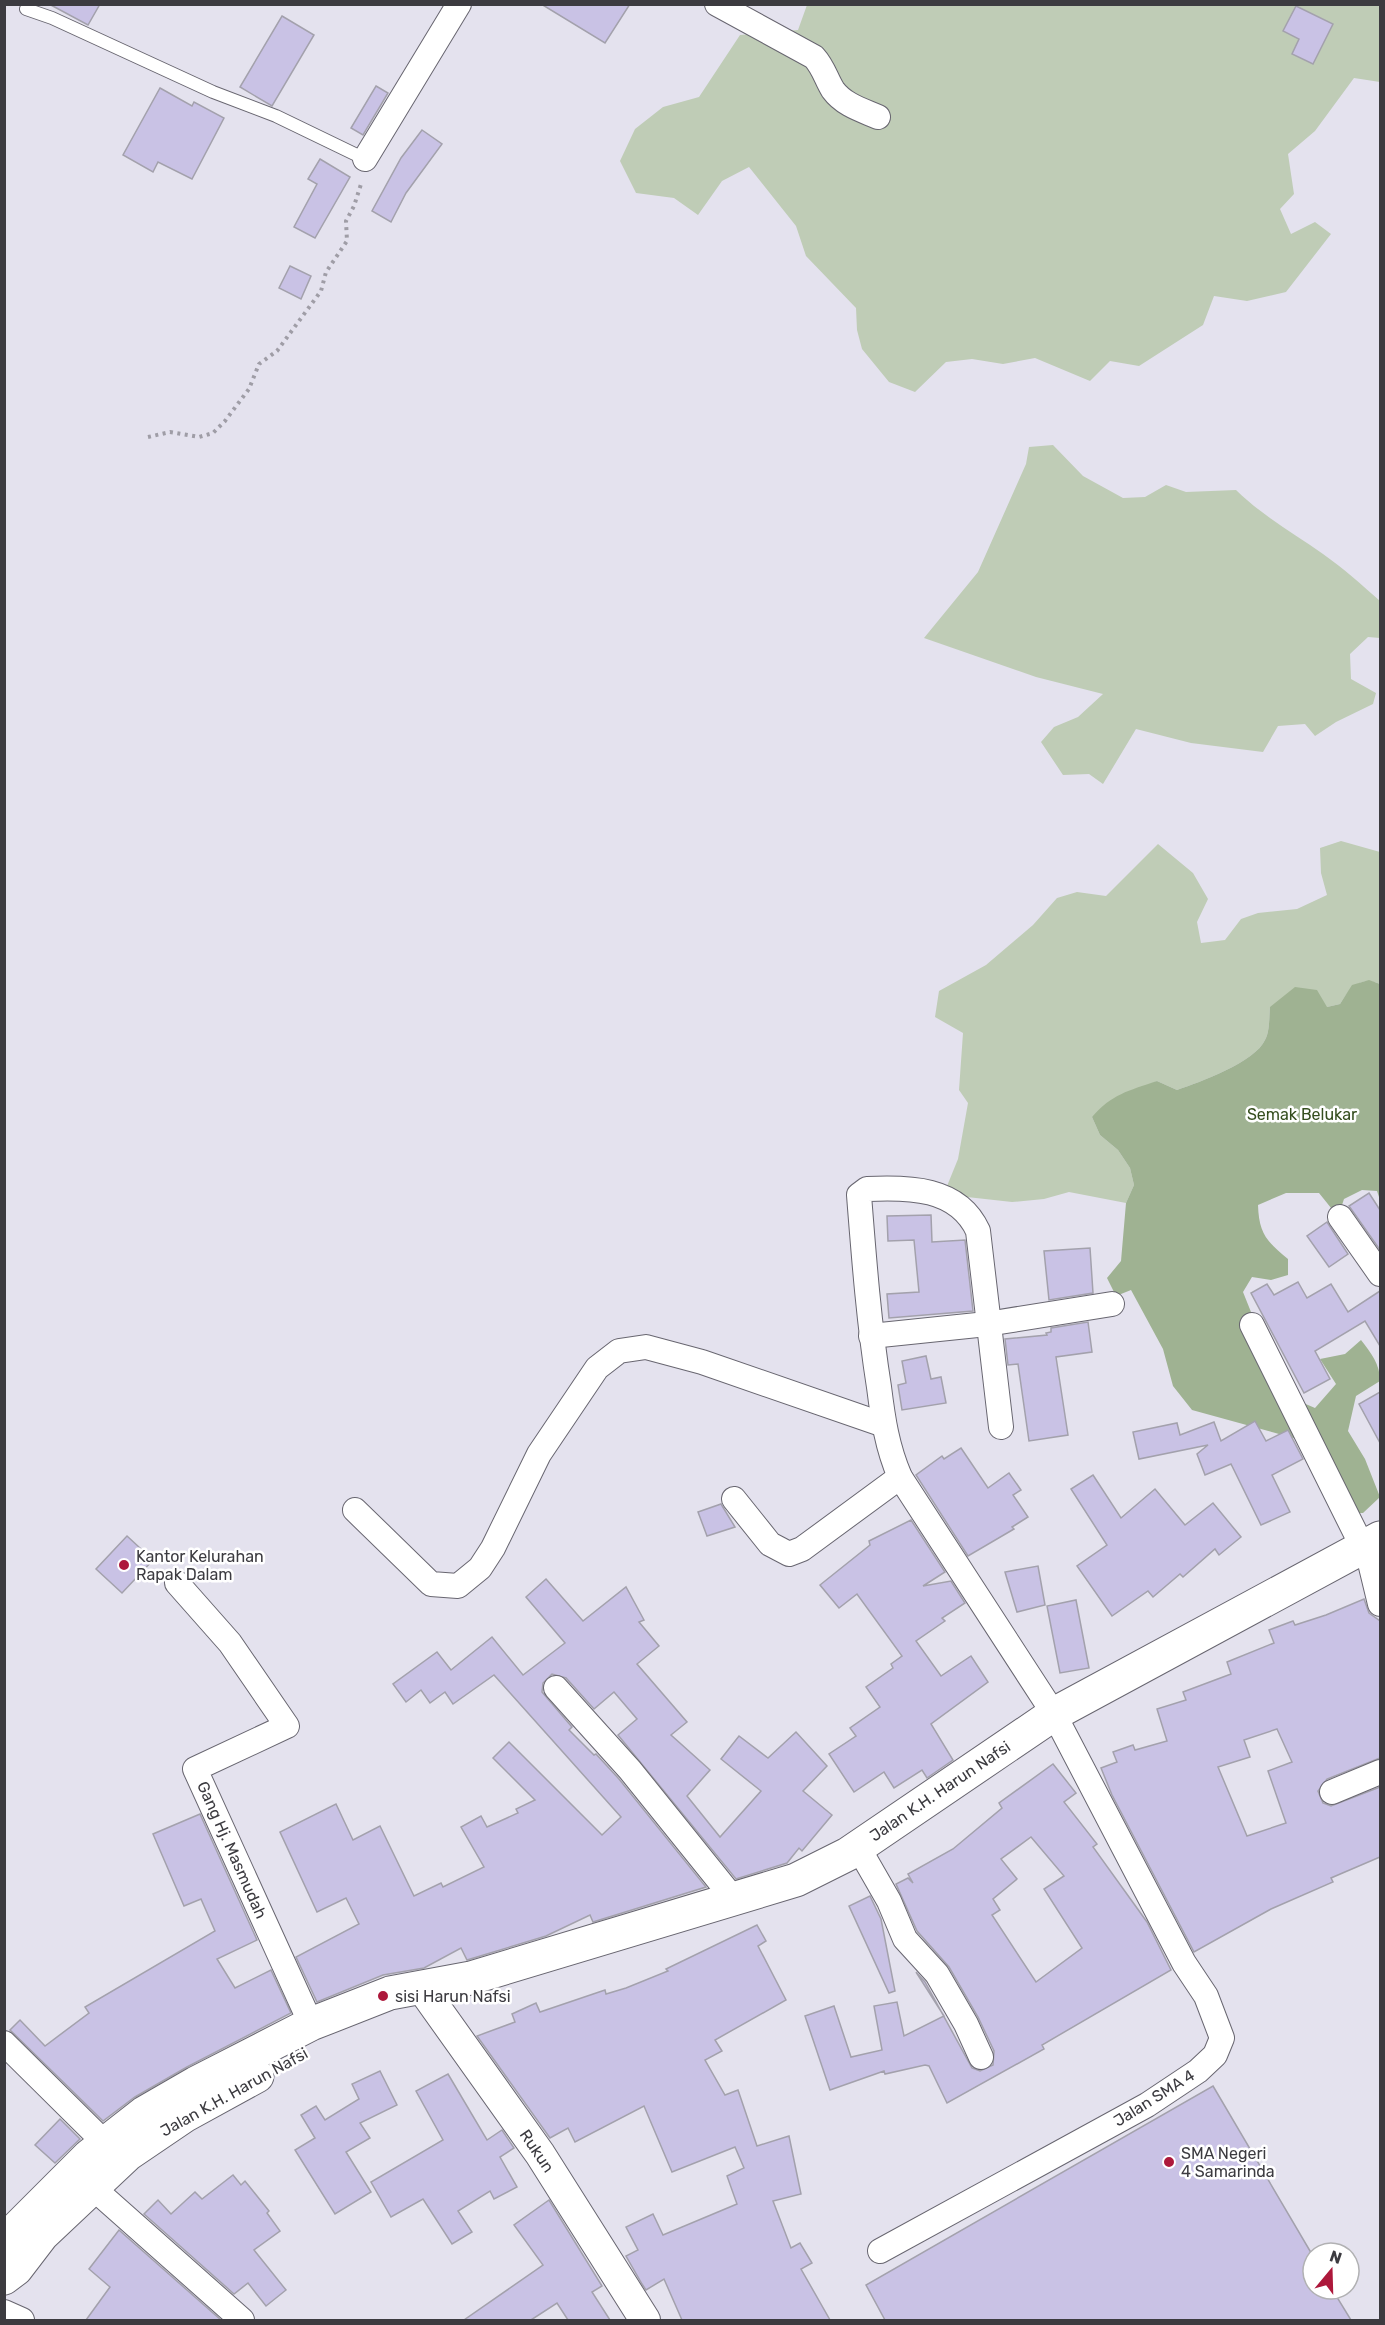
<svg xmlns="http://www.w3.org/2000/svg" width="1385" height="2325" font-family="Rubik,sans-serif">
  <style>
    .green { fill: #bfccb6 }
    .forest { fill: #9fb292 }
    .building { fill: #c9c2e5; stroke: #a3a1ac; stroke-width: 1.5; fill-rule: evenodd }
    .lines { fill: none; stroke-linecap: round; stroke-linejoin: round }
    .service-casing { stroke: #686670; stroke-width: 14 }
    .minor-casing { stroke: #686670; stroke-width: 26 }
    .tertiary-casing { stroke: #686670; stroke-width: 32 }
    .secondary-casing { stroke: #686670; stroke-width: 35 }
    .path { stroke: #9f9da6; stroke-width: 4; stroke-dasharray: 3 4.5; stroke-linecap: butt }
    .service { stroke: #fff; stroke-width: 12 }
    .minor { stroke: #fff; stroke-width: 24 }
    .tertiary { stroke: #fff; stroke-width: 30 }
    .secondary { stroke: #fff; stroke-width: 33 }
    .poi-dot { fill: #ad183b; stroke: #fff; stroke-width: 2 }
    .labels { text-anchor: middle; dominant-baseline: central; stroke-width: 5; stroke-linejoin: round; paint-order: stroke }
    .park-label { font-size: 16px; fill: #354e1e; stroke: #fff }
    .poi-label { font-size: 16px; fill: #3c3b40; stroke: #fff; text-anchor: start }
    .street-label { font-size: 16px; fill: #3c3b40; stroke: #fff }
  </style>
  <rect width="100%" height="100%" fill="#e4e2ee"/>
  <g class="green">
    <path d="M807,5H1380V82L1354,78L1315,131L1288,154L1294,194L1280,209L1291,234L1315,222L1331,234L1286,292L1247,301L1214,296L1203,325L1139,366L1110,361L1090,381L1035,358L1003,364L972,359L946,362L915,392L889,382L862,349L857,330L856,308L806,256L796,226L749,167L722,181L698,215L674,198L636,193L620,161L635,129L663,107L699,97L740,35L798,30Z"/>
    <path d="M1053,445L1083,476L1123,498L1145,497L1166,485L1186,492L1236,490C1264,517 1292,532 1323,554C1343,568 1362,585 1380,601V638L1368,637L1350,654L1351,679L1376,693L1373,704L1336,722L1315,736L1305,724L1278,726L1263,752L1191,743L1136,729L1103,784L1089,774L1063,775L1041,742L1054,727L1078,717L1103,694L1036,677L924,638L978,572L1026,464L1029,447Z"/>
    <path d="M1341,841L1380,852V984C1360,976 1351,987 1340,1004L1327,1007H1270C1269,1017 1270,1031 1265,1040C1255,1062 1200,1082 1177,1090L1157,1081L1092,1117L1100,1135L1118,1150L1130,1168L1134,1185L1126,1203L1069,1192L1044,1199L1012,1202L967,1197L945,1191L958,1159L968,1103L959,1090L963,1033L935,1017L939,991L986,965L1033,925L1057,898L1077,892L1106,896L1158,844L1193,873L1208,899L1197,922L1201,943L1225,940L1241,919L1258,913L1297,909L1327,895L1321,873L1320,848Z"/>
  </g>
  <path class="forest" d="M1369,980L1380,984V1200L1377,1191L1362,1190L1344,1199L1340,1211L1356,1239L1319,1193H1286L1258,1205C1259,1233 1266,1241 1288,1259V1275L1271,1280L1252,1277L1243,1292L1253,1317L1301,1402L1315,1408L1336,1384L1320,1359L1345,1354L1361,1340C1371,1353 1380,1364 1380,1381L1356,1396L1348,1431L1365,1459L1380,1497L1363,1513H1345L1297,1439L1192,1410L1173,1386L1163,1349L1131,1290L1116,1296L1107,1278L1121,1261L1126,1203L1134,1185L1130,1168L1118,1150L1100,1135L1092,1117C1112,1094 1128,1091 1157,1081L1177,1090C1200,1082 1255,1062 1265,1040C1270,1031 1269,1017 1270,1007L1295,987L1317,990L1327,1007L1340,1004L1352,985Z"/>
  <g class="building">
    <path d="M49,4H100L88,25Z"/>
    <path d="M541,4H630L605,43Z"/>
    <path d="M1296,6L1333,24L1313,64L1292,54L1299,39L1283,31Z"/>
    <path d="M282,16L314,35L272,106L240,87Z"/>
    <path d="M376,86L388,93L363,135L351,128Z"/>
    <path d="M160,88L192,106L194,102L224,118L192,179L158,162L153,172L123,155Z"/>
    <path d="M422,130L442,144L406,193L391,222L372,211L401,158Z"/>
    <path d="M320,159L350,177L315,238L294,227L317,184L308,179Z"/>
    <path d="M290,266L311,276L301,299L279,288Z"/>
    <path d="M1369,1193L1380,1210V1250L1349,1206Z"/>
    <path d="M931,1215L932,1242L965,1240L973,1311L889,1318L887,1294L919,1292L914,1240L888,1241L887,1216Z"/>
    <path d="M1327,1222L1348,1254L1329,1267L1307,1236Z"/>
    <path d="M1090,1248L1093,1293L1049,1300L1044,1251Z"/>
    <path d="M1298,1282L1307,1298L1331,1284L1348,1312L1380,1291V1346L1365,1321L1315,1351L1330,1379L1304,1393L1251,1293L1267,1284L1274,1295Z"/>
    <path d="M1088,1322L1092,1352L1056,1357L1068,1435L1029,1441L1018,1364L1008,1365L1005,1339L1047,1335L1046,1333L1051,1332V1328Z"/>
    <path d="M926,1356L931,1379L941,1377L946,1403L902,1410L898,1385L906,1383L902,1361Z"/>
    <path d="M1380,1392V1443L1359,1404Z"/>
    <path d="M1255,1421L1266,1441L1288,1430L1303,1459L1272,1475L1290,1512L1261,1525L1231,1464L1205,1475L1197,1454L1208,1445L1139,1459L1133,1432L1177,1423L1180,1435L1214,1422L1221,1441Z"/>
    <path d="M961,1448L988,1488L1009,1473L1021,1490L1013,1495L1028,1517L1012,1527L1014,1529L968,1556L916,1475L942,1456L944,1459Z"/>
    <path d="M1093,1475L1121,1518L1155,1489L1185,1525L1213,1503L1241,1537L1219,1555L1215,1549L1183,1577L1180,1574L1153,1597L1148,1591L1112,1616L1077,1566L1107,1545L1071,1489Z"/>
    <path d="M721,1504L735,1527L707,1536L698,1512Z"/>
    <path d="M911,1520L945,1572L923,1586L951,1581L965,1603L942,1618L945,1621L916,1641L941,1676L971,1656L988,1682L931,1724L953,1760L927,1778L922,1770L894,1788L884,1772L854,1792L829,1754L856,1736L850,1728L880,1707L866,1687L893,1668L891,1664L902,1656L857,1594L839,1608L820,1585L870,1545L869,1541Z"/>
    <path d="M127,1536L153,1560L122,1593L96,1569Z"/>
    <path d="M1038,1566L1045,1605L1017,1612L1005,1572Z"/>
    <path d="M546,1579L583,1621L626,1587L644,1620L639,1622L659,1646L637,1664L687,1722L671,1735L710,1770L687,1796L720,1837L761,1791L721,1759L739,1736L768,1758L796,1732L827,1766L803,1791L832,1815L802,1851L799,1848L787,1863L736,1879L618,1735L637,1719L614,1692L594,1709L566,1678L552,1674L543,1683L542,1692L572,1727L569,1730L594,1755L596,1754L619,1779L706,1887L593,1922L590,1915L546,1936L467,1960L461,1948L424,1968L383,1975L317,2002L296,1957L359,1924L346,1898L317,1912L280,1832L336,1804L353,1840L380,1826L414,1896L441,1883L443,1887L484,1867L461,1827L481,1816L487,1827L518,1813L516,1809L535,1800L493,1758L509,1742L602,1835L621,1817L494,1675L453,1704L445,1692L430,1703L421,1690L406,1702L393,1684L437,1652L451,1670L492,1637L523,1675L565,1643L526,1597Z"/>
    <path d="M1364,1599L1369,1613L1380,1621V1758L1327,1779L1318,1791L1323,1803L1331,1806L1380,1787V1857L1331,1878L1333,1882L1271,1909L1194,1952L1112,1795L1101,1768L1117,1762L1113,1752L1133,1745L1135,1750L1167,1741L1157,1709L1186,1700L1183,1692L1231,1674L1227,1662L1274,1643L1269,1630L1293,1621L1295,1625L1326,1615ZM1277,1729L1292,1762L1268,1771L1286,1823L1247,1836L1218,1767L1250,1757L1244,1740Z"/>
    <path d="M1076,1600L1089,1668L1060,1673L1047,1606Z"/>
    <path d="M1053,1764L1076,1793L1064,1802L1097,1844L1093,1847L1147,1922L1171,1970L1042,2045L1044,2049L947,2103L929,2066L925,2065L885,2074L884,2071L830,2090L805,2016L834,2006L851,2057L882,2050L874,2006L897,2002L904,2036L944,2016L916,1972L925,1982L972,2068L980,2071L993,2065L994,2051L978,2017L949,1967L917,1931L896,1884L908,1878L913,1883L908,1874L953,1849L1002,1808L999,1803ZM1031,1837L1064,1876L1044,1889L1082,1948L1036,1982L992,1915L1000,1910L993,1899L1017,1879L1001,1859Z"/>
    <path d="M200,1814L257,1940L217,1959L235,1988L271,1970L291,2013L187,2067L135,2097L103,2121L10,2030L20,2020L45,2046L89,2013L85,2007L215,1931L201,1899L184,1906L153,1834Z"/>
    <path d="M870,1896L881,1919L895,1991L889,1993L849,1906Z"/>
    <path d="M757,1925L766,1941L758,1946L786,2000L715,2040L722,2051L705,2060L725,2095L738,2090L757,2146L789,2136L801,2194L773,2201L791,2248L800,2243L812,2263L801,2269L830,2320H682L664,2279L646,2290L642,2284L626,2256L638,2250L626,2227L653,2214L663,2235L737,2204L727,2176L744,2168L735,2147L672,2172L644,2106L575,2142L568,2128L550,2138L477,2036L515,2022L512,2014L536,2003L540,2012L605,1990L606,1994L626,1988L668,1971L666,1969Z"/>
    <path d="M380,2071L397,2105L360,2123L370,2138L346,2152L371,2192L335,2214L295,2150L315,2138L301,2115L316,2106L325,2120L359,2099L352,2084Z"/>
    <path d="M448,2074L487,2140L502,2130L514,2148L500,2157L517,2187L494,2199L490,2191L458,2211L472,2232L452,2244L423,2199L391,2217L371,2182L443,2140L416,2091Z"/>
    <path d="M1213,2086L1313,2256V2289H1332L1351,2320H885L866,2285Z"/>
    <path d="M60,2119L80,2139L55,2163L35,2145Z"/>
    <path d="M233,2175L241,2185L245,2181L269,2211L267,2213L280,2231L254,2250L286,2290L266,2306L248,2283L234,2294L144,2214L158,2200L171,2214L195,2192L202,2199Z"/>
    <path d="M549,2200L602,2286L592,2292L610,2320H568L557,2303L531,2320H464L543,2265L514,2225Z"/>
    <path d="M119,2230L221,2320H86L110,2287L89,2269Z"/>
  </g>
  <g class="lines">
    <g class="service-casing">
      <path id="service" d="M26,9L52,18L213,92L276,116L365,159"/>
    </g>
    <g class="minor-casing">
      <g id="minor">
        <path d="M717,4L814,57C824,68 826,79 833,90C844,105 862,110 878,117"/>
        <path d="M365,159L459,4"/>
        <path d="M1340,1217L1380,1274"/>
        <path d="M1252,1325L1363,1548"/>
        <path d="M871,1336L987,1324L1112,1304"/>
        <path d="M734,1499L770,1544L789,1554L802,1549L900,1477"/>
        <path d="M355,1510L431,1584L458,1586L480,1568L493,1548L539,1454L597,1368L619,1351L646,1347L702,1362L884,1425"/>
        <path d="M1366,1546L1380,1604"/>
        <path d="M177,1583L230,1643L287,1726L195,1769L311,2024"/>
        <path d="M556,1688L630,1770L733,1898"/>
        <path d="M1332,1792L1380,1772"/>
        <path d="M858,1847L889,1901L905,1939L937,1974L966,2024L981,2057"/>
        <path d="M4,2043L105,2143"/>
        <path d="M92,2187L242,2320"/>
        <path d="M880,2251L1147,2105L1198,2071L1215,2055L1222,2038L1206,1996L1184,1963L1054,1714L900,1477C887,1447 883,1419 879,1387C869,1324 864,1259 859,1195L867,1189C908,1187 958,1187 978,1231L1001,1427"/>
        <path d="M4,2312L22,2320"/>
      </g>
    </g>
    <g class="tertiary-casing">
      <path id="tertiary" d="M421,1987L540,2154L645,2320"/>
    </g>
    <g class="secondary-casing">
      <g id="secondary">
        <path d="M4,2244L14,2231L89,2156L144,2113L196,2083L311,2024L390,1993L471,1978L796,1880L848,1854L1054,1714L1380,1538"/>
        <path d="M4,2278L16,2269L42,2235L128,2154L184,2116L257,2076"/>
      </g>
    </g>
    <path class="path" d="M148,437L170,432L199,437L213,433L225,421L249,389L259,364L277,351L321,291L326,272L347,241L346,221L354,206L362,181"/>
    <use href="#service" class="service"/>
    <use href="#minor" class="minor"/>
    <use href="#tertiary" class="tertiary"/>
    <use href="#secondary" class="secondary"/>
  </g>
  <g class="poi-dot">
    <circle cx="124" cy="1565" r="6"/>
    <circle cx="383" cy="1996" r="6"/>
    <circle cx="1169" cy="2162" r="6"/>
  </g>
  <g class="labels">
    <g class="park-label">
      <text x="1302" y="1114">Semak Belukar</text>
    </g>
    <g class="poi-label">
      <text x="136" y="1556">Kantor Kelurahan<tspan x="136" dy="18">Rapak Dalam</tspan></text>
      <text x="395" y="1996">sisi Harun Nafsi</text>
      <text x="1181" y="2153">SMA Negeri<tspan x="1181" dy="18">4 Samarinda</tspan></text>
    </g>
    <g class="street-label">
      <text transform="translate(940 1791) rotate(-34)">Jalan K.H. Harun Nafsi</text>
      <text transform="translate(232 1850) rotate(66)">Gang Hj. Masmudah</text>
      <text transform="translate(234 2092) rotate(-29)">Jalan K.H. Harun Nafsi</text>
      <text transform="translate(1154 2098) rotate(-32)">Jalan SMA 4</text>
      <text transform="translate(537 2151) rotate(56)">Rukun</text>
    </g>
  </g>
  <rect width="1385" height="2325" fill="none" stroke="#3c3b40" stroke-width="12"/>
  <g transform="translate(1331 2271) rotate(19)"><circle r="28" fill="#ffffff" stroke="#b1b1b3" stroke-width="1.5"/>
  <path d="M0-4.5L10 22L0 15L-10 22Z" fill="#ad183b"/>
  <text y="-9" font-size="16" font-weight="bold" text-anchor="middle" fill="#3c3b40">N</text>
  </g>
</svg>
